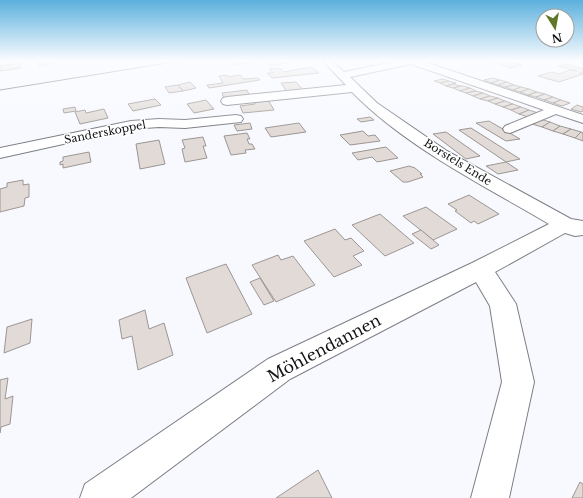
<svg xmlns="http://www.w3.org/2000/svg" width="583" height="498" font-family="'Libre Baskerville',serif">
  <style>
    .building { fill: #e1dad6; stroke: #9c9693 }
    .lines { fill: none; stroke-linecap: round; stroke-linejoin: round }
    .minor-casing { stroke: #7d7f85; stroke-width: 2 }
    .minor { fill: #fff; fill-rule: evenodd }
    .tram { stroke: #5a5c5f; stroke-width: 1 }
    .labels { text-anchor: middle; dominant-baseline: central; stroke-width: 3; stroke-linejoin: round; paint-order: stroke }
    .far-street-label { font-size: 11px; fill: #121315; stroke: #fff }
    .near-street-label { font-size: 16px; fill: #121315; stroke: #fff }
  </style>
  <rect width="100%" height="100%" fill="#f7f9ff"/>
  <g class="building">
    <path d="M37,60H58L59,61L52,62L53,63L39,66Z"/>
    <path d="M241,60H253L256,62L235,65L231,61Z"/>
    <path d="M497,60L511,64L514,63L522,65L511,68L488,61Z"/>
    <path d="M20,63L21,68L0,71V66Z"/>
    <path d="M566,64L583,69V73H579L583,74L559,82L538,76L552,72L559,74L570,70L577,71L558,66Z"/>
    <path d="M311,67L319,73L272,78L267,73H273L269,69L280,68L284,72Z"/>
    <path d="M227,75L228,77L240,75L243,79L258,78L260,80L209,88L207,85L223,83L219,76Z"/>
    <path d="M493,78L500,80L491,83L484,80Z"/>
    <path d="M443,79L449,81L440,83L434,81Z"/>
    <path d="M500,80L507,82L498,85L491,83Z"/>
    <path d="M449,81L456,83L446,86L440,83Z"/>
    <path d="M190,82L196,88L183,91L178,85Z"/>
    <path d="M296,82L304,91L288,93L281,83Z"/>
    <path d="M507,82L514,85L505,87L498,85Z"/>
    <path d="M453,84L461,86L453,88L446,86Z"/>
    <path d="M178,85L183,91L169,93L165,87Z"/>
    <path d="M514,85L521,87L513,90L505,87Z"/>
    <path d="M461,86H463L470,88L460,91L453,88Z"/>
    <path d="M521,87L529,89L520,92L513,90Z"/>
    <path d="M470,88L476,91L466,93L460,91Z"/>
    <path d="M529,89L537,92L528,95L520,92Z"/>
    <path d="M247,90L250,97L224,99L222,93Z"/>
    <path d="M476,91L483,93L473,96L466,93Z"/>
    <path d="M537,92L545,94L536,97L528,95Z"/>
    <path d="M483,93L490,96L480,99L473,96Z"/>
    <path d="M545,94L553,97L544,100L536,97Z"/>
    <path d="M490,96L498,98L488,101L480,99Z"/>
    <path d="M553,97L561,100L553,103L544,100Z"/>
    <path d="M498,98L505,101L495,104L488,101Z"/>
    <path d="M155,99L161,105L133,111L128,104Z"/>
    <path d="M206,100L214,109L194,113L187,104Z"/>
    <path d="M268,100L274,110L243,113L240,106L255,104L253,101Z"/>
    <path d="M561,100L570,103L562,106L553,103Z"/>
    <path d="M505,101L513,104L503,107L495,104Z"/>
    <path d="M513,104L521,107L511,110L503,107Z"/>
    <path d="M577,105L583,107V111L581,112L571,109Z"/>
    <path d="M75,107L76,111L64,113L63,109Z"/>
    <path d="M521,107L529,110L519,114L511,110Z"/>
    <path d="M104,109L108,118L80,124L75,112L85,110L86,113Z"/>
    <path d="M529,110L538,113L528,117L519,114Z"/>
    <path d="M370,117L374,120L361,122L357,119Z"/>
    <path d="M540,119L550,122L542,127L532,124Z"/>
    <path d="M489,121L520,139L506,141L476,123Z"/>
    <path d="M550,122L560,126L553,131L542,127Z"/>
    <path d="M250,123L252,129L237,131L234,125Z"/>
    <path d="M299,123L306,132L271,137L265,128Z"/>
    <path d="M560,126L571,129L563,134L553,131Z"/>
    <path d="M471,128L520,159L506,162L459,130Z"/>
    <path d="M571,129L581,132L575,138L563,134Z"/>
    <path d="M363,131L368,136L375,135L380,141L350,145L340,135Z"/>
    <path d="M446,132L480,156L466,159L433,134Z"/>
    <path d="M581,132L583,133V141L575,138Z"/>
    <path d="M247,133L250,139H247L249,144H252L255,149L245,150L246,153L231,155L224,136Z"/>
    <path d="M203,137L206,146H203L207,158L185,162L182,149L185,148L182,140Z"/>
    <path d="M159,140L165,164L140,169L136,144Z"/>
    <path d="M386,147L398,158L377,162L372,157L358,160L352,153Z"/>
    <path d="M89,152L91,162L63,168V164L60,165V162L63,161V157Z"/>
    <path d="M506,162L518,170L498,174L486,166Z"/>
    <path d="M409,166L415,168L422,174H420L423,177L408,182H403L390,171Z"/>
    <path d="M23,180V185L29,184V197L25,198L24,206L0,212V189L7,187V183Z"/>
    <path d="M469,195L499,214L478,224L474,221L471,223L455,211L457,210L448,204Z"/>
    <path d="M426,207L457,229L433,240L403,216Z"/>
    <path d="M380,214L414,243L385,256L352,225Z"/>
    <path d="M335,229L345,240L351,238L364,251L353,256L362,265L334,277L304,241Z"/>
    <path d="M421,230L439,245L431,249L412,234Z"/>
    <path d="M278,255L281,260L293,256L315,285L276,302L252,265Z"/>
    <path d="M226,264L252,314L207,333L186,278Z"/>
    <path d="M260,278L274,301L264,305L250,282Z"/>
    <path d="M145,310L149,329L164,323L173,355L138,370L132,336L122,339L119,320Z"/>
    <path d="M32,319L30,343L4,353L7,327Z"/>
    <path d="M8,378L5,399L13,396L10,424L1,427L0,433V380Z"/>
    <path d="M318,470L332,498H276Z"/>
    <path d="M580,482L583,484V498H572Z"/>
  </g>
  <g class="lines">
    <g class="minor-casing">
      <g id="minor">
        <path d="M269,60H290L288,62L271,65L266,62Z"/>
        <path d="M322,60H331L344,72L403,60H419L583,115V123L556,114L510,133L505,132L503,129L505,126L544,110L411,64L350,77L377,103L447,151L571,219L583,221V235L575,236L565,233L495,272L516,304L534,382L509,498H471L502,382L490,306L476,282L290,379L131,498H80L85,484L268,359L472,263L549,224C483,185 406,147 352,92L227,105L223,104L221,101L223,98L227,97L346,85Z"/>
        <path d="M236,115L241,116L243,119L241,122L185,128L159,127L131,129L0,158V148L131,121L159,119L185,120Z"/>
      </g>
    </g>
    <use href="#minor" class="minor"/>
    <path class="tram" d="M0,90L186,60"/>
  </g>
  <linearGradient id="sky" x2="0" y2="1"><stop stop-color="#5bb0dd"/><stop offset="0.47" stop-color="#fbfcff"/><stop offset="1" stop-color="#fbfcff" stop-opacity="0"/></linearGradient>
  <rect width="583" height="129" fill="url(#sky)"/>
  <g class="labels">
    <g class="far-street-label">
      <text transform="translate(105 132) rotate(-11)">Sanderskoppel</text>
      <text transform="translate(458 162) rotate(32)">Borstels Ende</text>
    </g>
    <g class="near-street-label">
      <text transform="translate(324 348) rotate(-28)">Möhlendannen</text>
    </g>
  </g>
  <g transform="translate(555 28) rotate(169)"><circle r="19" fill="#ffffff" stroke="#a0a1a1"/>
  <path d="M0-3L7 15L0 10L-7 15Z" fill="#5e7729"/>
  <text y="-6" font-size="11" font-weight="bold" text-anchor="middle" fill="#121315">N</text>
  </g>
</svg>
